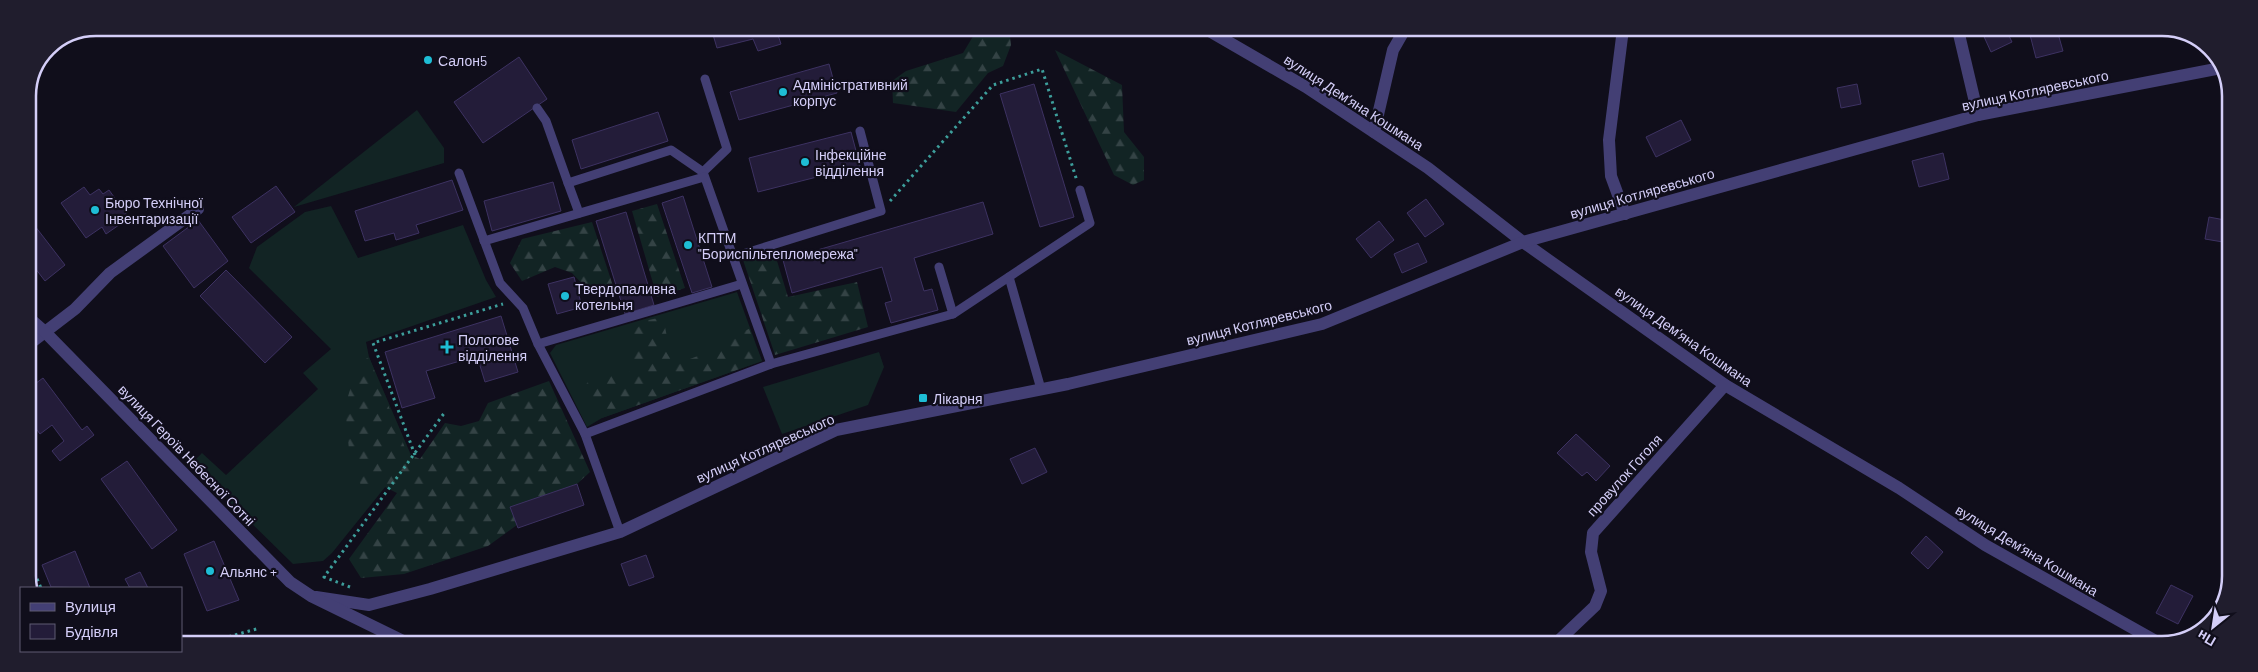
<svg xmlns="http://www.w3.org/2000/svg" width="2258" height="672" font-family="Barlow,sans-serif">
  <style>
    .grass { fill: #122424 }
    .forest { fill: url(#forest-firs) }
    .building { fill: #231c39; stroke: #3d3262 }
    .lines { fill: none; stroke-linecap: round; stroke-linejoin: round }
    .path { stroke: #3d9e9b; stroke-width: 3; stroke-dasharray: 2.5 4; stroke-linecap: butt }
    .service { stroke: #433f74; stroke-width: 9 }
    .minor { stroke: #433f74; stroke-width: 12 }
    .tertiary { stroke: #433f74; stroke-width: 12 }
    .poi-dot { fill: #1ebdd5; stroke: #100e1b; stroke-width: 2 }
    .labels { text-anchor: middle; dominant-baseline: central; stroke-width: 4.5; stroke-linejoin: round; paint-order: stroke }
    .poi-label { font-size: 14px; fill: #d4cef8; stroke: #100e1b; text-anchor: start }
    .street-label { font-size: 14px; fill: #d4cef8; stroke: #100e1b }
    .rim { fill: none; stroke: #d4cef8; stroke-width: 2.5 }
  </style>
  <defs>
    <pattern id="forest-firs" width="22" height="20" patternUnits="userSpaceOnUse" patternTransform="scale(1.25)"><rect width="22" height="20" fill="#122424"/><path d="M5 1l3.5 6h-7zM16 11l3.5 6h-7z" fill="#344345"/></pattern>
  </defs>
  <rect width="100%" height="100%" fill="#100e1b"/>
  <g class="grass">
    <path d="M417,110L444,148V163L294,207Z"/>
    <path d="M331,206L358,258L463,225L486,280L496,297L366,342L369,357L411,455L332,553L323,561L293,564L191,464L202,453L226,475L318,389L303,373L331,349L249,268L257,247L305,212Z"/>
    <path d="M737,292L762,361L602,418L587,427L550,353L556,345Z"/>
    <path d="M879,352L884,367L868,405L782,434L763,387Z"/>
  </g>
  <g class="forest">
    <path d="M978,28H1009L1011,45L1003,66L988,73L956,112L893,103L892,81L906,71L963,53Z"/>
    <path d="M1055,50L1122,85L1124,132L1144,157V180L1133,185L1114,175Z"/>
    <path d="M657,204L685,288L657,297L632,211Z"/>
    <path d="M592,222L615,292L588,290L572,273L555,267L522,281L510,263L522,239Z"/>
    <path d="M774,251L788,297L857,282L868,327L775,355L743,260Z"/>
    <path d="M663,317L667,337L665,350L674,365L711,351L733,335L749,329L762,361L602,418L583,390L593,373L623,374L634,370L631,349V334L644,321Z"/>
    <path d="M369,357L407,453L420,459L445,423L461,426L479,421L488,403L549,381L590,472L577,484L511,507L517,525L488,546L404,574L361,578L349,559L397,493L377,483L362,489L349,450L345,406L358,364Z"/>
  </g>
  <g class="building">
    <path d="M711,28H791L777,32L781,44L758,51L753,39L717,48Z"/>
    <path d="M1981,30H2006L2012,42L1991,52Z"/>
    <path d="M2034,30H2057L2063,51L2036,58L2029,31Z"/>
    <path d="M519,57L547,99L483,143L454,102Z"/>
    <path d="M829,64L837,93L739,120L730,92Z"/>
    <path d="M1034,84L1074,217L1040,227L1000,94Z"/>
    <path d="M1857,84L1861,104L1841,108L1837,88Z"/>
    <path d="M658,112L668,141L581,169L572,140Z"/>
    <path d="M1681,120L1691,140L1656,157L1646,137Z"/>
    <path d="M851,132L860,166L758,192L749,158Z"/>
    <path d="M1943,153L1949,179L1919,187L1912,161Z"/>
    <path d="M452,180L463,210L416,225L419,233L396,240L394,233L365,241L355,211Z"/>
    <path d="M553,182L561,211L492,231L484,201Z"/>
    <path d="M276,186L295,212L251,243L232,217Z"/>
    <path d="M84,187L90,195L99,189L103,194L109,190L129,218L106,234L102,227L86,238L61,203Z"/>
    <path d="M683,196L712,287L692,293L662,203Z"/>
    <path d="M1426,199L1444,224L1425,237L1407,213Z"/>
    <path d="M983,202L993,234L914,258L924,291L932,289L938,310L891,323L885,303L892,301L882,267L792,293L783,260Z"/>
    <path d="M626,212L654,305L625,314L596,221Z"/>
    <path d="M28,217L65,265L45,281L28,259Z"/>
    <path d="M2209,217L2230,221L2229,243L2205,239Z"/>
    <path d="M198,220L228,261L194,288L163,246Z"/>
    <path d="M1379,221L1394,240L1371,258L1356,239Z"/>
    <path d="M1418,243L1427,262L1402,273L1394,254Z"/>
    <path d="M226,270L292,337L265,363L200,296Z"/>
    <path d="M574,277L582,307L557,314L548,284Z"/>
    <path d="M501,316L518,372L485,382L477,356L426,371L435,398L402,408L385,352Z"/>
    <path d="M43,378L82,430L87,426L94,435L60,461L52,451L64,441L52,425L40,434L28,418V389Z"/>
    <path d="M1576,434L1610,466L1596,481L1587,472L1582,476L1557,453Z"/>
    <path d="M1035,448L1047,472L1022,484L1010,459Z"/>
    <path d="M127,461L177,530L152,549L101,479Z"/>
    <path d="M577,484L584,505L518,528L510,507Z"/>
    <path d="M1926,536L1943,552L1928,569L1911,553Z"/>
    <path d="M214,541L239,600L207,611L184,554Z"/>
    <path d="M75,551L90,588L51,587L42,565Z"/>
    <path d="M646,555L654,577L629,586L621,564Z"/>
    <path d="M140,572L148,588H130L125,579Z"/>
    <path d="M2171,585L2193,596L2178,624L2156,613Z"/>
  </g>
  <g class="lines">
    <g class="path">
      <path d="M890,201L993,85L1042,69L1077,181"/>
      <path d="M415,455L373,343L503,304"/>
      <path d="M32,567L41,588"/>
      <path d="M350,587L324,577L445,412"/>
      <path d="M210,642L260,628"/>
    </g>
    <g class="service">
      <path d="M705,79L727,149L703,172L771,364"/>
      <path d="M537,108L546,121L568,183L671,150L703,172"/>
      <path d="M459,173L500,283L523,308L538,344L585,434L620,532"/>
      <path d="M568,183L579,213"/>
      <path d="M484,241L704,177"/>
      <path d="M733,257L881,211L860,131"/>
      <path d="M1009,277L1041,389"/>
      <path d="M953,314L1090,223L1080,190"/>
      <path d="M538,344L742,284"/>
      <path d="M585,434L771,364L953,314L939,267"/>
    </g>
    <g class="minor">
      <path d="M1206,29L1306,87L1428,168L1523,242L1725,385L1899,488L1985,545L2161,644"/>
      <path d="M1623,29L1609,140L1611,176L1625,214"/>
      <path d="M1958,30L1978,115"/>
      <path d="M1374,132L1393,50L1405,29"/>
      <path d="M28,345L75,309L110,273L198,209"/>
      <path d="M316,597L369,605L430,589L620,532L836,430L1068,384L1322,324L1523,242L1978,115L2221,68"/>
      <path d="M1555,644L1595,606L1601,591L1591,552L1593,533L1725,385"/>
    </g>
    <path class="tertiary" d="M28,317L45,332L290,582L311,596L407,643"/>
  </g>
  <g class="poi-dot">
    <circle cx="428" cy="60" r="5"/>
    <circle cx="783" cy="92" r="5"/>
    <circle cx="805" cy="162" r="5"/>
    <circle cx="95" cy="210" r="5"/>
    <circle cx="688" cy="245" r="5"/>
    <circle cx="565" cy="296" r="5"/>
    <path d="M444.5 339.5h5v5h5v5h-5v5h-5v-5h-5v-5h5z"/>
    <rect x="918" y="393" width="10" height="10" rx="2.5"/>
    <circle cx="210" cy="571" r="5"/>
  </g>
  <g class="labels">
    <g class="poi-label">
      <text x="438" y="60">Салон5</text>
      <text x="793" y="84">Адміністративний<tspan x="793" dy="16">корпус</tspan></text>
      <text x="815" y="154">Інфекційне<tspan x="815" dy="16">відділення</tspan></text>
      <text x="105" y="202">Бюро Технічної<tspan x="105" dy="16">Інвентаризації</tspan></text>
      <text x="698" y="237">КПТМ<tspan x="698" dy="16">"Бориспільтепломережа"</tspan></text>
      <text x="575" y="288">Твердопаливна<tspan x="575" dy="16">котельня</tspan></text>
      <text x="458" y="339">Пологове<tspan x="458" dy="16">відділення</tspan></text>
      <text x="933" y="398">Лікарня</text>
      <text x="220" y="571">Альянс +</text>
    </g>
    <g class="street-label">
      <text transform="translate(2035 90) rotate(-12)">вулиця Котляревського</text>
      <text transform="translate(1354 102) rotate(33)">вулиця Демʼяна Кошмана</text>
      <text transform="translate(1642 193) rotate(-16)">вулиця Котляревського</text>
      <text transform="translate(1259 322) rotate(-14)">вулиця Котляревського</text>
      <text transform="translate(1684 336) rotate(35)">вулиця Демʼяна Кошмана</text>
      <text transform="translate(765 448) rotate(-24)">вулиця Котляревського</text>
      <text transform="translate(187 455) rotate(46)">вулиця Героїв Небесної Сотні</text>
      <text transform="translate(1624 475) rotate(-48)">провулок Гоголя</text>
      <text transform="translate(2027 550) rotate(31)">вулиця Демʼяна Кошмана</text>
    </g>
  </g>
  <path d="M0 0H2258V672H0ZM96 36H2162A60 60 0 0 1 2222 96V576A60 60 0 0 1 2162 636H96A60 60 0 0 1 36 576V96A60 60 0 0 1 96 36Z" fill="#201d2d" fill-rule="evenodd"/>
  <path class="rim" d="M96 36H2162A60 60 0 0 1 2222 96V576A60 60 0 0 1 2162 636H96A60 60 0 0 1 36 576V96A60 60 0 0 1 96 36Z"/>
  <rect x="20" y="587" width="162" height="65" fill="#100e1b" stroke="#5e5b73"/>
  <rect x="30" y="603" width="25" height="8" fill="#433f74" stroke="#5e5b73"/>
  <text x="65" y="612" font-size="15" fill="#d4cef8">Вулиця</text>
  <rect x="30" y="624" width="25" height="15" fill="#231c39" stroke="#5e5b73"/>
  <text x="65" y="637" font-size="15" fill="#d4cef8">Будівля</text>
  <g transform="translate(2213 627) rotate(210)" stroke="#100e1b" stroke-width="4" paint-order="stroke">
  <path d="M0-4L9 19L0 12L-9 19Z" fill="#d4cef8"/>
  <text y="-8" font-size="14" font-weight="bold" text-anchor="middle" fill="#d4cef8">Пн</text>
  </g>
</svg>
